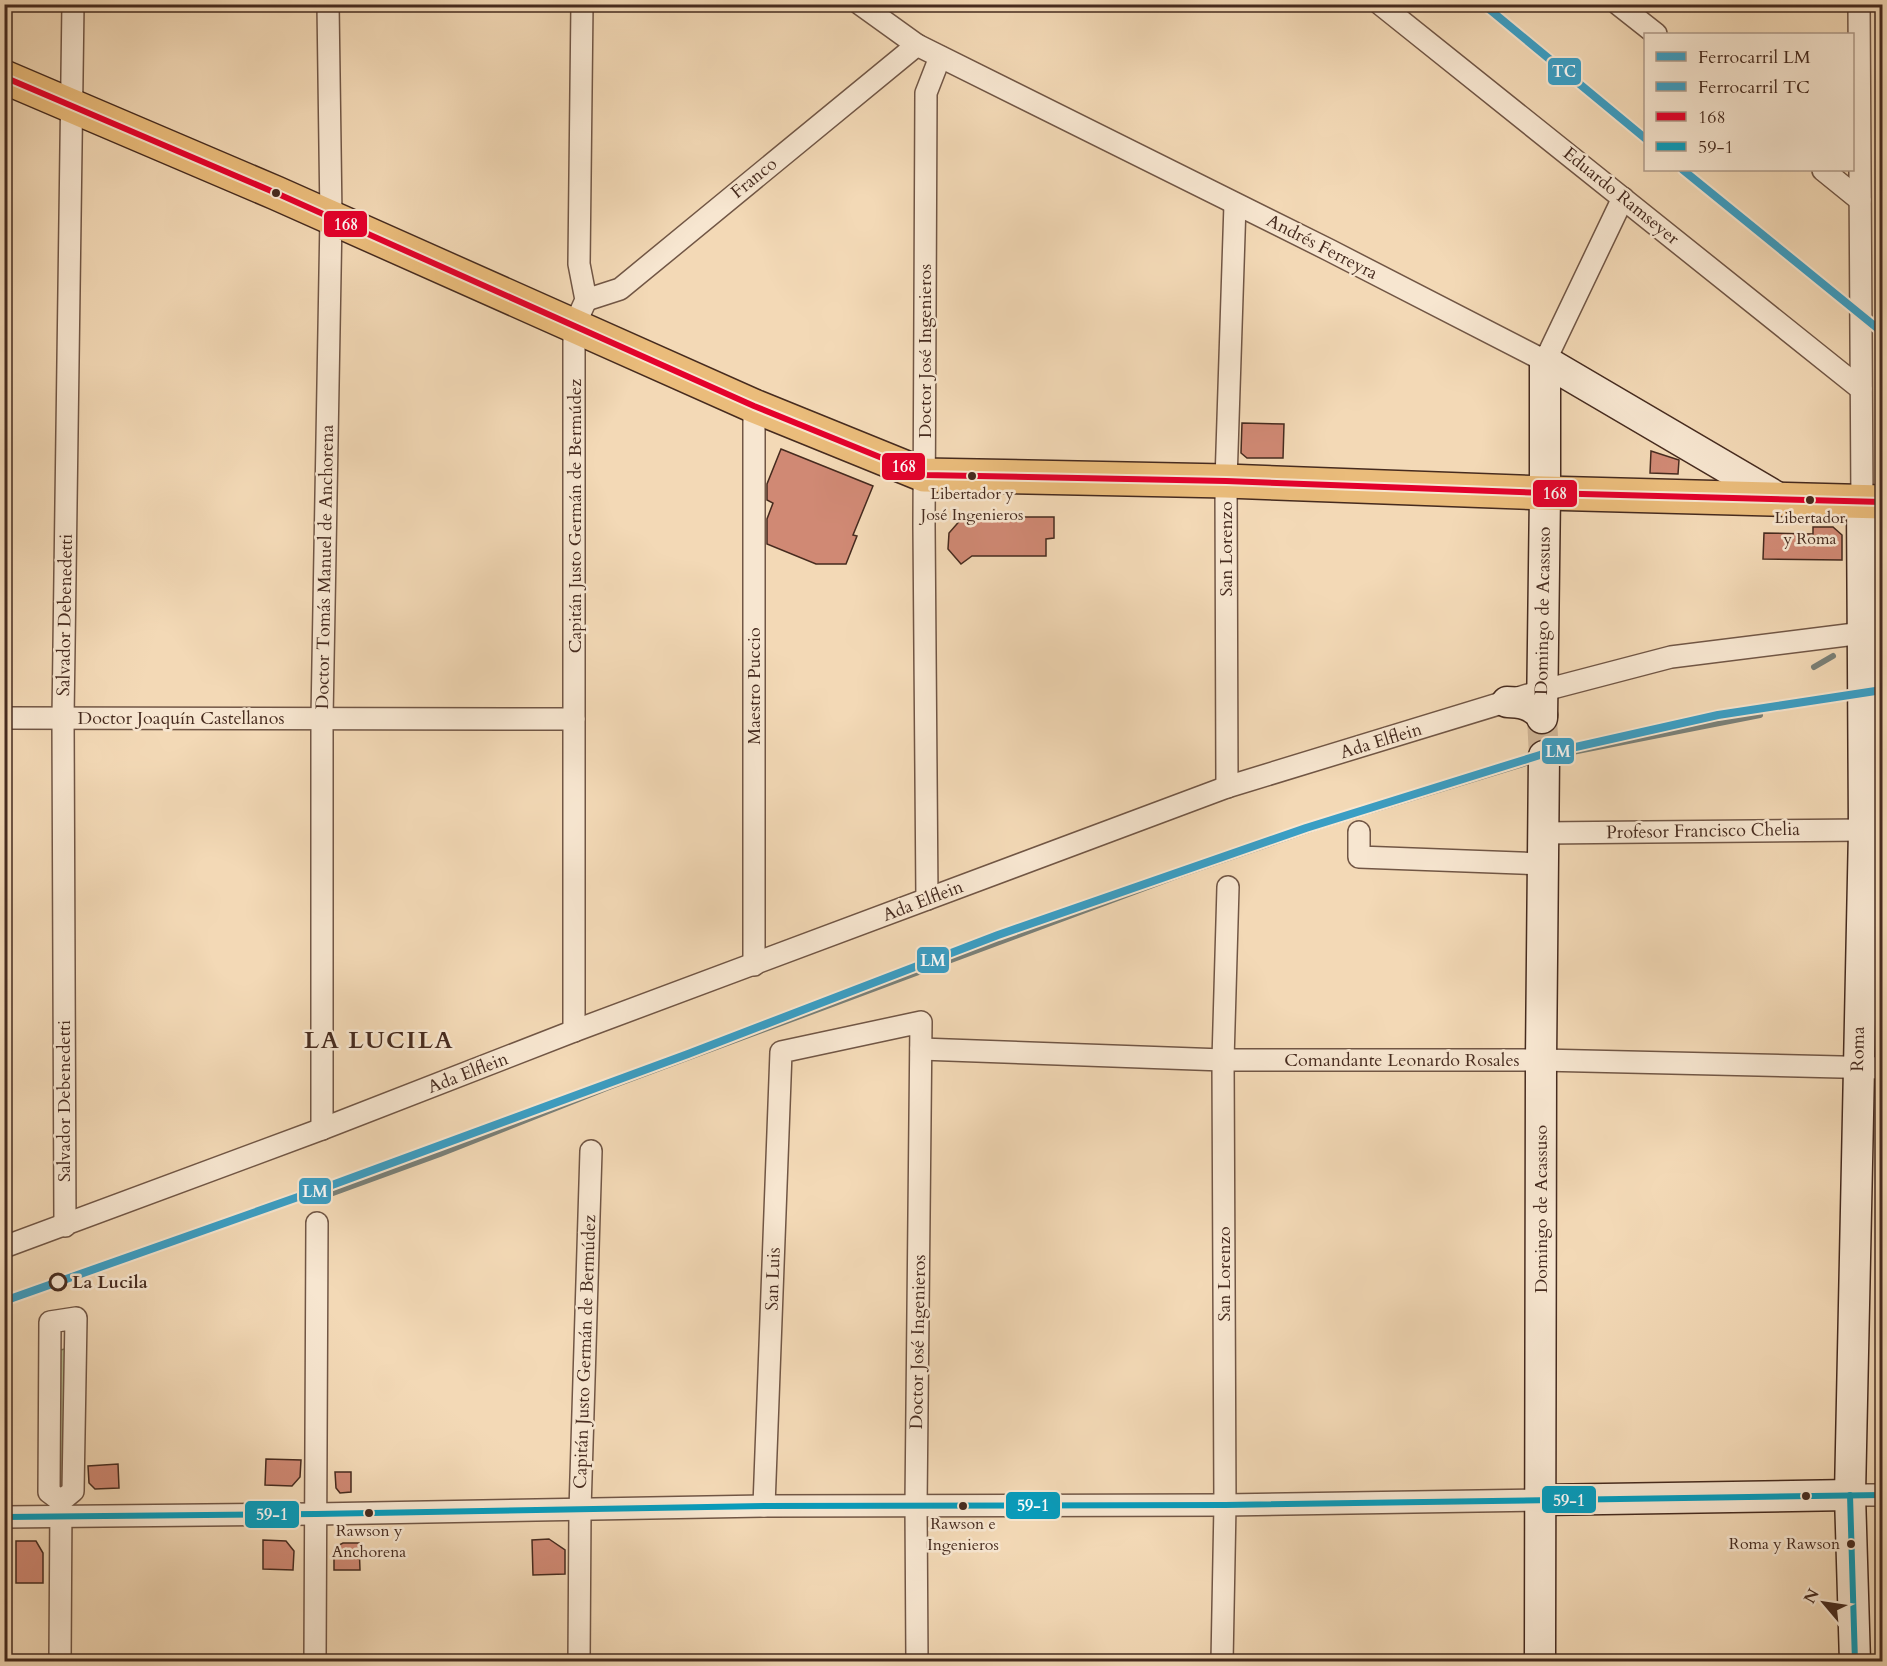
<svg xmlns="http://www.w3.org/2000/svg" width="1887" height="1666" font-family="Cardo,serif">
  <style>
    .green { fill: #b8c090; stroke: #7f7658; stroke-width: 1.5 }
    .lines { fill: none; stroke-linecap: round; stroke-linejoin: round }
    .stream { stroke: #7a8078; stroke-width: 6 }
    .building { fill: #d08974; stroke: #462b1f; stroke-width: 1.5 }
    .secondary-tunnel { stroke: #d0b698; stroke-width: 30; stroke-dasharray: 30 15; stroke-linecap: butt }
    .street-casing { stroke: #715645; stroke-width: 24 }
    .secondary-casing { stroke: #462b1f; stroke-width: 33 }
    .primary-casing { stroke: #462b1f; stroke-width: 36 }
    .street { stroke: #f7e6d0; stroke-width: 21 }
    .secondary { stroke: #f7e6d0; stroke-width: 30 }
    .primary { stroke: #eabc7b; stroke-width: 33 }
    .bus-1-casing { stroke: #f7e6d0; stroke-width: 10 }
    .bus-2-casing { stroke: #f7e6d0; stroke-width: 10 }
    .bus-1 { stroke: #e4002b; stroke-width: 6 }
    .bus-2 { stroke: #079cbc; stroke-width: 6 }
    .rail-1-casing { stroke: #f7e6d0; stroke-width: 12 }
    .rail-2-casing { stroke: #f7e6d0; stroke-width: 12 }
    .rail-1 { stroke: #3a9ec4; stroke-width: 8 }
    .rail-2 { stroke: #3a9ec4; stroke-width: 8 }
    .bus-dot { fill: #462b1f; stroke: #f7e6d0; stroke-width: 2 }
    .stop-dot { fill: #f7e6d0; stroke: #462b1f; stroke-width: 3 }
    .labels { text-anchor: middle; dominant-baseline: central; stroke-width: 5; stroke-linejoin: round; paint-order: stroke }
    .bus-label { font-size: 16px; fill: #462b1f; stroke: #f7e6d0 }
    .street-label { font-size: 18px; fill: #462b1f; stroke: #f7e6d0 }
    .stop-label { font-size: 18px; font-weight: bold; fill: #462b1f; stroke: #f7e6d0; text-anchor: start }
    .district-label { font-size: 24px; font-weight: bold; letter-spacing: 1.5px; fill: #462b1f; stroke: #f7e6d0 }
    .line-badge { stroke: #f7e6d0; stroke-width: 2 }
    .badge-label { font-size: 16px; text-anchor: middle; font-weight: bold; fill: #fff }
  </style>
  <rect width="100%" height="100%" fill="#f3d9b6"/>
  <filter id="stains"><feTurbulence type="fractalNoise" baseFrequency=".00333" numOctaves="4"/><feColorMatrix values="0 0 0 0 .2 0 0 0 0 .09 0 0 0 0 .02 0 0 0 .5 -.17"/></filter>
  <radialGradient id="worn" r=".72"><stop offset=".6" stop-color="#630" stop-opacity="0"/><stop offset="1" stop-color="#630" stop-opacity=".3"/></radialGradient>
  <path class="green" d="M68,1348L67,1493L55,1494L57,1351Z"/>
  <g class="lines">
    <g class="stream">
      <path d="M1875,650H1882"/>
      <path d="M1814,667L1833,656"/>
      <path d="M1552,756L1760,715"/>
      <path d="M333,1193L440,1154L609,1087L1177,876L1315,828L1536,760"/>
    </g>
  </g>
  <g class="building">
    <path d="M1242,423L1284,424L1283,458H1247L1241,453Z"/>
    <path d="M781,449L873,486L853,535L857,536L846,564H816L767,544V519L773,503L767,500V484Z"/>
    <path d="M1651,451L1679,460L1678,474L1650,473Z"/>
    <path d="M963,517H1054V538L1046,539V556H972L961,564L948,549L949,533Z"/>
    <path d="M1813,527H1833L1842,535V560L1763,559L1764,533L1813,534Z"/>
    <path d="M266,1459L301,1460L300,1477L292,1486L265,1485Z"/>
    <path d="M118,1464L119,1488L95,1489L89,1483L88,1466Z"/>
    <path d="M335,1472H351V1492L340,1493L336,1488Z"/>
    <path d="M549,1539L565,1550V1574L533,1575L532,1540Z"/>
    <path d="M263,1540L286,1541L294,1551L293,1570L263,1569Z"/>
    <path d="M16,1541H36L43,1553V1583H16Z"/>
    <path d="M343,1543H359L360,1570H334V1552L337,1546Z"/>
  </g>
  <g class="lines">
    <path class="secondary-tunnel" d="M1542,718L1544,756"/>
    <g class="street-casing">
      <g id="street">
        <path d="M860,4L917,45L1329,250L1545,361L1623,198"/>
        <path d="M1380,4L1861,389"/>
        <path d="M1618,4L1656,34"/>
        <path d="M1859,4L1862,501"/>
        <path d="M1823,170L1860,200"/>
        <path d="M586,300L620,289L917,45"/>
        <path d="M754,406V965"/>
        <path d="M4,718L574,719"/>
        <path d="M1227,787L1226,481L1235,204"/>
        <path d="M1359,832V857L1543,864"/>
        <path d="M1543,833L1864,830"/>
        <path d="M927,899L924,526L926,93L940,57"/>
        <path d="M574,1031V326L586,300L579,264L582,4"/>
        <path d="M921,1049L1223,1060H1541L1882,1068"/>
        <path d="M322,1129V718L331,218L328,4"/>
        <path d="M65,1226L63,718L73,4"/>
        <path d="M4,1247L322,1129L574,1031L1227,787L1541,691L1671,657L1863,633"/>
        <path d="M1850,1495H1882"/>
        <path d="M764,1506L781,1052L921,1022L916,1505L917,1662"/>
        <path d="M4,1517L316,1514L764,1506L1225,1505L1540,1500"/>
        <path d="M60,1662L61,1501L73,1491L76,1318L50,1322L49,1492L61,1501"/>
        <path d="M315,1662L317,1223"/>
        <path d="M579,1662L580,1510L591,1151"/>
        <path d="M1222,1662L1225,1505L1223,1060L1228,887"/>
      </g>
    </g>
    <g class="secondary-casing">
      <g id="secondary">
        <path d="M1545,361L1780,499"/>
        <path d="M1507,702C1522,702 1531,705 1542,715"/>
        <path d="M1542,718L1545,493V361"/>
        <path d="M1540,1500L1850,1495"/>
        <path d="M1540,1662L1541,1060L1544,756"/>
        <path d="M1855,1662L1850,1495L1864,830L1862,501"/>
      </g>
    </g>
    <g class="primary-casing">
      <path id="primary" d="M4,77L276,193L754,406L924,475L1226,481L1545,493L1882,502"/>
    </g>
    <use href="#street" class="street"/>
    <use href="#secondary" class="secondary"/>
    <use href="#primary" class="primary"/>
    <g class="bus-1-casing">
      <path id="bus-1" d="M4,77L276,193L754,406L924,475L1226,481L1545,493L1882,502"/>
    </g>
    <g class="bus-2-casing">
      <g id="bus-2">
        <path d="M1850,1495L1855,1662"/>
        <path d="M4,1517L316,1514L764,1506L1225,1505L1882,1495"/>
      </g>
    </g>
    <use href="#bus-1" class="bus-1"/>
    <use href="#bus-2" class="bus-2"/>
    <g class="rail-1-casing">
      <path id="rail-1" d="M4,1301L332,1185L688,1054L998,935L1306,828L1540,755L1718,715L1882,690"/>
    </g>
    <g class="rail-2-casing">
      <g id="rail-2">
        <path d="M1483,4L1646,139"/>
        <path d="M1683,170L1882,332"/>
      </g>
    </g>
    <use href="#rail-1" class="rail-1"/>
    <use href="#rail-2" class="rail-2"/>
  </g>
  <g class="bus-dot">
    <circle cx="276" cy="193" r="5"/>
    <circle cx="972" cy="476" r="5"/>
    <circle cx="1810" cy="500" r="5"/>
    <circle cx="1806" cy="1496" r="5"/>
    <circle cx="963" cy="1506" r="5"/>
    <circle cx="369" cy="1513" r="5"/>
    <circle cx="1851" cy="1544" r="5"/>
  </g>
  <circle class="stop-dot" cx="58" cy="1282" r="8"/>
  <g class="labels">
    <g class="bus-label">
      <text x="972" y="494">Libertador y<tspan x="972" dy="21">José Ingenieros</tspan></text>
      <text x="1810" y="518">Libertador<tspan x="1810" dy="21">y Roma</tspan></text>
      <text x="963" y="1524">Rawson e<tspan x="963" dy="21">Ingenieros</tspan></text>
      <text x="369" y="1531">Rawson y<tspan x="369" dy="21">Anchorena</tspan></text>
      <text x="1840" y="1544" text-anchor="end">Roma y Rawson</text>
    </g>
    <g class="street-label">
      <text transform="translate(754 178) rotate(-39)">Franco</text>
      <text transform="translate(1621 196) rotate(39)">Eduardo Ramseyer</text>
      <text transform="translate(1322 247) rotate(27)">Andrés Ferreyra</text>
      <text transform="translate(925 351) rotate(-90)">Doctor José Ingenieros</text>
      <text transform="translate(575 516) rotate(-90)">Capitán Justo Germán de Bermúdez</text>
      <text transform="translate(1226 549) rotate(-90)">San Lorenzo</text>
      <text transform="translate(325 567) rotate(-89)">Doctor Tomás Manuel de Anchorena</text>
      <text transform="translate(1543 611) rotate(-89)">Domingo de Acassuso</text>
      <text transform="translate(65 615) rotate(-89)">Salvador Debenedetti</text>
      <text transform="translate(754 686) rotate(-90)">Maestro Puccio</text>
      <text x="181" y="718">Doctor Joaquín Castellanos</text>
      <text transform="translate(1381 741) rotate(-17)">Ada Elflein</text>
      <text transform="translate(1703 831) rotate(-1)">Profesor Francisco Chelia</text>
      <text transform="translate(923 901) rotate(-21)">Ada Elflein</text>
      <text transform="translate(1858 1049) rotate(-89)">Roma</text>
      <text x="1402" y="1060">Comandante Leonardo Rosales</text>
      <text transform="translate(468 1073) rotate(-21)">Ada Elflein</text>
      <text transform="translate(64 1101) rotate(-90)">Salvador Debenedetti</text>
      <text transform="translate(1541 1209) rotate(-90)">Domingo de Acassuso</text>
      <text transform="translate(1224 1274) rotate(-90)">San Lorenzo</text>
      <text transform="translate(773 1279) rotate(-88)">San Luis</text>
      <text transform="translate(918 1342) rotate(-89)">Doctor José Ingenieros</text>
      <text transform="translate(585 1352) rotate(-88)">Capitán Justo Germán de Bermúdez</text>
    </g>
    <g class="stop-label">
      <text x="72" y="1282">La Lucila</text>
    </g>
    <g class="district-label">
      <text x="379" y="1040">LA LUCILA</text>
    </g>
  </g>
  <g class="line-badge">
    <rect x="1547" y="57" width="35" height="29" rx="6" fill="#3a9ec4"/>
    <rect x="323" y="210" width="45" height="28" rx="6" fill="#e4002b"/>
    <rect x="881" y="452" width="45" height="29" rx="6" fill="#e4002b"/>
    <rect x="1532" y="479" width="46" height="29" rx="6" fill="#e4002b"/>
    <rect x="1541" y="737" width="34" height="28" rx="6" fill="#3a9ec4"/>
    <rect x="916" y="946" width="34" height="28" rx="6" fill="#3a9ec4"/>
    <rect x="298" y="1177" width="34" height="28" rx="6" fill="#3a9ec4"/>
    <rect x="1541" y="1485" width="56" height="29" rx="6" fill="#079cbc"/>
    <rect x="1005" y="1491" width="56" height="29" rx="6" fill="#079cbc"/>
    <rect x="244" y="1500" width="56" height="29" rx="6" fill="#079cbc"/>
  </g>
  <g class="badge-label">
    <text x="1564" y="77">TC</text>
    <text x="346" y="230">168</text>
    <text x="904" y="472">168</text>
    <text x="1555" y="499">168</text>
    <text x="1558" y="757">LM</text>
    <text x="933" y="966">LM</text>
    <text x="315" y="1197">LM</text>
    <text x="1569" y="1506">59-1</text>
    <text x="1033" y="1511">59-1</text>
    <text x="272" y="1520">59-1</text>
  </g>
  <rect width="1887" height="1666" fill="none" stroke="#f3d9b6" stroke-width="24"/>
  <rect x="6" y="6" width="1875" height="1654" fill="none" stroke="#462b1f" stroke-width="3"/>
  <rect x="12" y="12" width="1863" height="1642" fill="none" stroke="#462b1f" stroke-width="1.5"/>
  <rect x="1644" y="33" width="210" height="138" fill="#f7e6d0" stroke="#b09b89" stroke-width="1.5"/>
  <rect x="1656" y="52" width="30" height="9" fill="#3a9ec4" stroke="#b09b89" stroke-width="1.5"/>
  <text x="1698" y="63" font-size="18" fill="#462b1f">Ferrocarril LM</text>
  <rect x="1656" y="82" width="30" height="9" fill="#3a9ec4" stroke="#b09b89" stroke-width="1.5"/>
  <text x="1698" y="93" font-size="18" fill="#462b1f">Ferrocarril TC</text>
  <rect x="1656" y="112" width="30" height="9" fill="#e4002b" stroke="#b09b89" stroke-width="1.5"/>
  <text x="1698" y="123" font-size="18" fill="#462b1f">168</text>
  <rect x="1656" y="142" width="30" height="9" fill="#079cbc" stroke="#b09b89" stroke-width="1.5"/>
  <text x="1698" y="153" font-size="18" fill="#462b1f">59-1</text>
  <g transform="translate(1824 1603) rotate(299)" stroke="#f7e6d0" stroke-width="4.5" paint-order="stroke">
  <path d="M0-4.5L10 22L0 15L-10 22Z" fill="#462b1f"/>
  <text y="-9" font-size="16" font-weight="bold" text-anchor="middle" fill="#462b1f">N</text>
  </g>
  <rect width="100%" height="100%" filter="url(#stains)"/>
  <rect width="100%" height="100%" fill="url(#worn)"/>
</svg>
